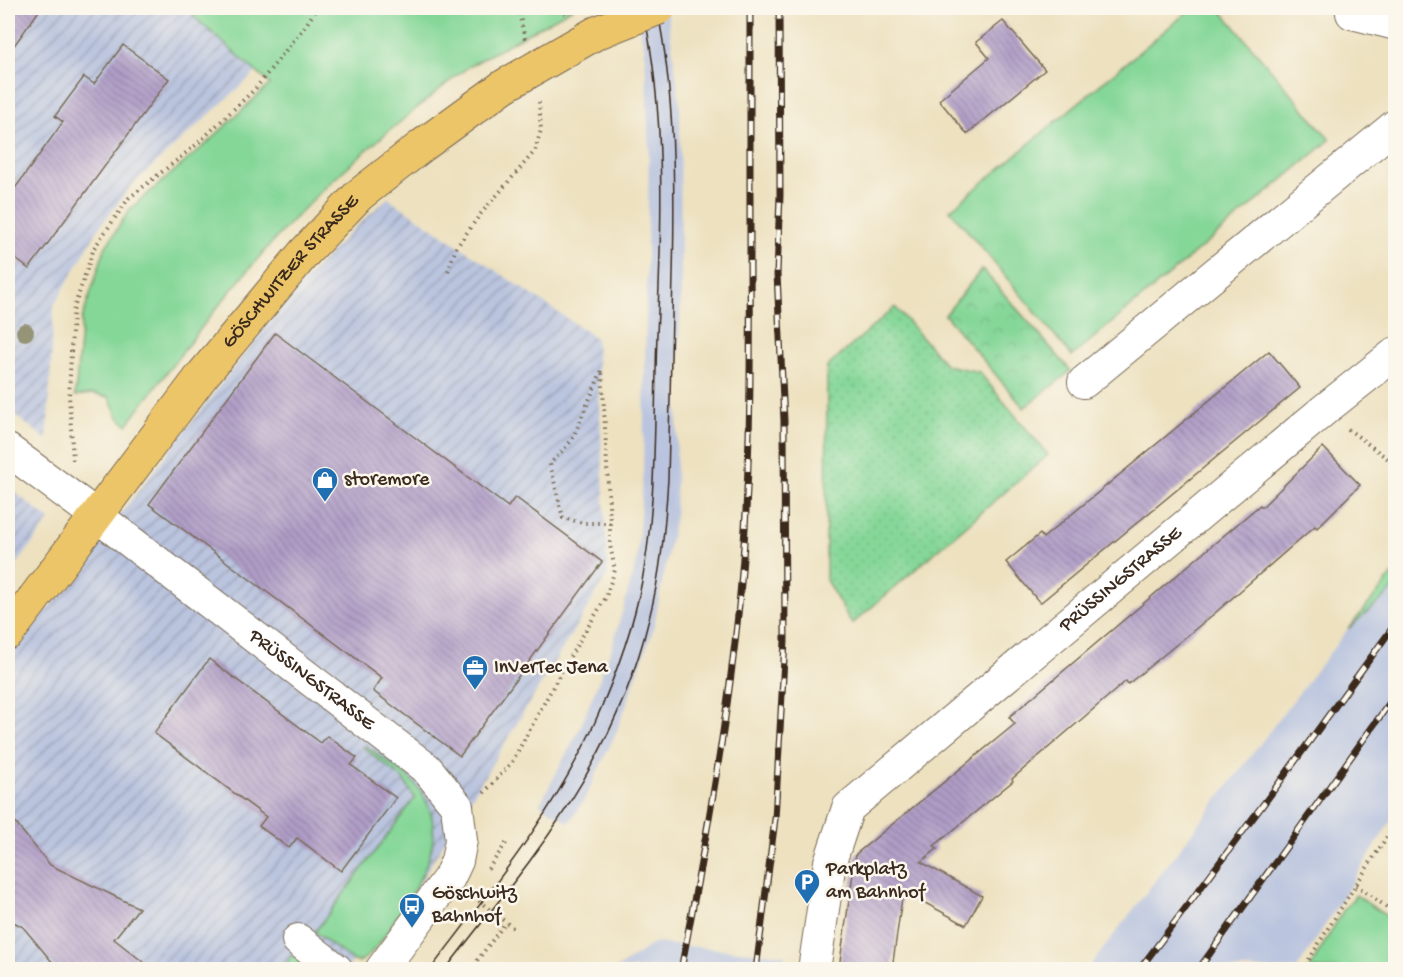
<svg xmlns="http://www.w3.org/2000/svg" width="1403" height="977" font-family="'Gochi Hand',sans-serif">
  <style>
    .industrial { fill: url(#industrial-furrows) }
    .railway { fill: #bac4de }
    .grass { fill: #85d798; stroke: #60805b; stroke-width: 1.5 }
    .park { fill: url(#park-crowns); stroke: #60805b; stroke-width: 1.5 }
    .garden { fill: url(#garden-dots); stroke: #60805b; stroke-width: 1.5 }
    .building { fill: url(#building-back-hatch) }
    .lines { fill: none; stroke-linecap: round; stroke-linejoin: round }
    .minor-casing { stroke: #796a57; stroke-width: 34 }
    .major-casing { stroke: #796a57; stroke-width: 35 }
    .path { stroke: #796a57; stroke-width: 4; stroke-dasharray: 1.5 4.5; stroke-linecap: butt }
    .minor { stroke: #fff; stroke-width: 32 }
    .major { stroke: #edc569; stroke-width: 33 }
    .tram { stroke: #3b2a1e; stroke-width: 1.5 }
    .rail-casing { stroke: #3b2a1e; stroke-width: 7 }
    .rail { stroke: #fbf7ec; stroke-width: 4.5; stroke-dasharray: 14; stroke-linecap: butt }
    .major-bridge-casing { stroke: #796a57; stroke-width: 35; stroke-linecap: butt }
    .major-bridge { stroke: #edc569; stroke-width: 33 }
    .tree { fill: #969477 }
    .labels { text-anchor: middle; dominant-baseline: central; stroke-width: 5; stroke-linejoin: round; paint-order: stroke }
    .street-label { font-size: 20px; fill: #3b2a1e; stroke: #fbf7ec }
    .poi-label { font-size: 20px; fill: #3b2a1e; stroke: #fbf7ec; text-anchor: start }
  </style>
  <defs>
    <pattern id="industrial-furrows" width="10" height="10" patternUnits="userSpaceOnUse" patternTransform="scale(1.5)"><rect width="10" height="10" fill="#bac4de"/><path d="M-1 1l2-2M0 10L10 0M9 11l2-2" fill="none" stroke="#989fb3"/></pattern>
    <pattern id="park-crowns" width="20" height="18" patternUnits="userSpaceOnUse" patternTransform="scale(1.5)"><rect width="20" height="18" fill="#85d798"/><path d="M2 6a3 3 0 1 1 6 0M12 15a3 3 0 1 1 6 0" fill="none" stroke="#74b983"/></pattern>
    <pattern id="garden-dots" width="8" height="8" patternUnits="userSpaceOnUse" patternTransform="scale(1.5)"><rect width="8" height="8" fill="#85d798"/><path d="M2 2h.1M6 6h.1" fill="none" stroke="#74b983" stroke-width="1.8" stroke-linecap="round"/></pattern>
    <pattern id="building-back-hatch" width="6" height="6" patternUnits="userSpaceOnUse" patternTransform="scale(1.5)"><rect width="6" height="6" fill="#b09dc7"/><path d="M-1 5l2 2M0 0l6 6M5-1l2 2" fill="none" stroke="#9080a1"/></pattern>
  </defs>
  <rect width="100%" height="100%" fill="#fbf7ec"/>
  <filter id="ink" filterUnits="userSpaceOnUse"><feTurbulence type="fractalNoise" baseFrequency=".0167" numOctaves="2"/><feDisplacementMap in="SourceGraphic" scale="12" xChannelSelector="R" yChannelSelector="G"/><feConvolveMatrix kernelMatrix="1 2 1 2 8 2 1 2 1" color-interpolation-filters="sRGB"/></filter>
  <filter id="wash" filterUnits="userSpaceOnUse"><feTurbulence type="fractalNoise" baseFrequency=".008" numOctaves="4" result="noise"/><feDisplacementMap in="SourceGraphic" scale="24" xChannelSelector="R" yChannelSelector="G"/><feGaussianBlur stdDeviation="1.35" result="paint"/><feColorMatrix in="noise" values="0 0 0 0 0 0 0 0 0 0 0 0 0 0 0 0 0 1.4 0 .05"/><feComposite in="paint" operator="in"/></filter>
  <g filter="url(#wash)">
    <rect width="100%" height="100%" fill="#ede1c0"/>
    <g class="industrial">
      <path d="M8,8H200L193,16L256,72L133,184L102,223L54,305L47,440L8,410Z"/>
      <path d="M388,198L596,338L608,574L414,892L375,949L365,959L359,962L353,961L347,969H8V660L283,304L349,233Z"/>
      <path d="M8,487L50,520L8,576Z"/>
    </g>
    <g class="railway">
      <path d="M634,8H667L680,105L681,282L675,516L653,630L616,733L584,800L569,823L540,804L580,728L612,647L637,560L643,472L649,150L645,50Z"/>
      <path d="M1395,588V815L1297,969L1087,970L1348,629Z"/>
      <path d="M654,943L785,955L783,969H616Z"/>
    </g>
    <g class="grass">
      <path d="M200,8H573L470,66L456,76C413,112 367,147 327,186C251,258 190,342 127,425L118,417L109,397L93,394L75,396L82,319L105,248L130,209L206,144L270,84L193,16Z"/>
      <path d="M1192,8H1219L1330,140L1072,356L950,210Z"/>
      <path d="M1395,572V588L1348,629Z"/>
      <path d="M366,746C379,756 394,765 407,776C454,820 430,868 400,912C388,929 377,953 359,962L353,961L315,932L415,798L403,779L364,748Z"/>
      <path d="M1356,895L1395,922V969H1309L1343,911Z"/>
      <path d="M292,955L311,969L281,970Z"/>
    </g>
    <path class="park" d="M982,269L1071,371L1024,408L945,315Z"/>
    <path class="garden" d="M895,307L946,365L979,372L1048,455L852,624L826,580L827,367Z"/>
    <g id="blocks">
      <g class="building">
        <path d="M8,8H41L8,54Z"/>
        <path d="M1003,21L1045,70L967,134L939,100L989,58L976,42Z"/>
        <path d="M123,45L169,79L29,269L8,253V198L63,122L55,116L84,77L94,84Z"/>
        <path d="M275,333L508,507L515,497L602,562L460,756L373,691L382,678L149,504Z"/>
        <path d="M1269,351L1300,388L1040,603L1006,562L1040,534L1043,538Z"/>
        <path d="M1323,447L1360,485L1317,528L1315,526L1215,613L1128,684L1126,681L1012,779L1013,781L934,846L937,849L921,862L982,896L966,925L903,891L892,969L839,968L856,854L1015,724L1009,717L1260,505L1262,507Z"/>
        <path d="M209,659L321,743L327,736L357,758L351,765L396,798L341,871L297,838L289,848L259,826L266,817L154,733Z"/>
        <path d="M8,814L50,865L139,908L114,939L152,969H58L23,927L8,919Z"/>
      </g>
    </g>
  </g>
  <g filter="url(#ink)">
    <use href="#blocks" fill-opacity="0" stroke="#796a57" stroke-width="1.5"/>
    <g class="lines">
      <g class="minor-casing">
        <g id="minor">
          <path d="M1352,13L1396,24"/>
          <path d="M1084,382L1396,125"/>
          <path id="s1" d="M8,450L97,516L427,769L457,806L461,840L457,861L449,878L381,970"/>
          <path d="M298,940L337,970"/>
          <path id="s2" d="M814,970L830,862L848,808L1324,410L1396,353"/>
        </g>
      </g>
      <g class="major-casing">
        <g id="major">
          <path id="s3" d="M8,633L201,377L305,252L359,195L423,145L504,86"/>
        </g>
      </g>
      <g class="path">
        <path d="M518,8L525,39"/>
        <path d="M554,8L565,14"/>
        <path d="M448,271L456,248L479,216L535,151L541,130L539,102"/>
        <path d="M1348,429L1396,465"/>
        <path d="M73,460L69,396L73,311L94,248L129,198L196,145L255,89L306,25L317,8"/>
        <path d="M484,793L512,762L566,663L605,599L615,570L610,545V523L602,370L572,440L550,464L563,518L583,523H610"/>
        <path d="M488,869L507,842"/>
        <path d="M1356,885L1396,914"/>
        <path d="M474,897L513,928"/>
        <path d="M470,970L506,922"/>
        <path d="M1303,970C1332,920 1365,872 1396,822"/>
      </g>
      <use href="#minor" class="minor"/>
      <use href="#major" class="major"/>
      <g class="tram">
        <path d="M430,970C490,891 555,812 595,722C615,677 633,629 642,581C657,503 654,415 657,335C662,226 666,114 643,8"/>
        <path d="M445,970C473,933 502,898 529,862C583,790 628,707 649,619C661,573 665,526 668,479C670,411 671,343 673,275C675,186 675,95 657,8"/>
      </g>
      <g class="rail-casing">
        <g id="rail">
          <path d="M681,970C704,849 727,727 739,605C750,492 751,379 750,265C750,179 750,93 750,8"/>
          <path d="M756,970L775,819L785,641L784,421L777,274L780,195L779,8"/>
          <path d="M1139,970L1271,794L1396,623"/>
          <path d="M1198,970L1396,694"/>
        </g>
      </g>
      <use href="#rail" class="rail"/>
      <g class="major-bridge-casing">
        <path id="major-bridge" d="M504,86L596,33L659,8"/>
      </g>
      <use href="#major-bridge" class="major-bridge"/>
    </g>
    <circle class="tree" cx="25" cy="332" r="9"/>
  </g>
  <defs>
    <g id="shop-pin" transform="scale(1.35)"><path d="M0 17L-7.5 6A9.5 9.5 0 1 1 7.5 6Z" fill="#1f6fb2" stroke="#fbf7ec"/><path d="M-5-2.5h2.3a2.7 3.5 0 0 1 5.4 0H5L5.5 6h-11ZM-1.5-2.5h3a1.5 2.3 0 0 0-3 0Z" fill="#fff"/></g>
    <g id="office-pin" transform="scale(1.35)"><path d="M0 17L-7.5 6A9.5 9.5 0 1 1 7.5 6Z" fill="#1f6fb2" stroke="#fbf7ec"/><path d="M-6-3h4V-5.5h4V-3h4V5H-6ZM-1-4.5V-3h2v-1.5ZM-6 0V1H6V0Z" fill="#fff"/></g>
    <g id="parking-pin" transform="scale(1.35)"><path d="M0 17L-7.5 6A9.5 9.5 0 1 1 7.5 6Z" fill="#1f6fb2" stroke="#fbf7ec"/><path d="M-3.5-5.5H1a3.5 3.5 0 0 1 0 7H-1V5.5H-3.5ZM-1-3.4V-.6H.8a1.4 1.4 0 0 0 0-2.8Z" fill="#fff"/></g>
    <g id="bus-pin" transform="scale(1.35)"><path d="M0 17L-7.5 6A9.5 9.5 0 1 1 7.5 6Z" fill="#1f6fb2" stroke="#fbf7ec"/><path d="M-5-6H5V4H4V6H2V4H-2V6H-4V4H-5ZM-3.5-4V0h7V-4ZM-3.5 1.2v1.5H-2V1.2ZM2 1.2v1.5H3.5V1.2Z" fill="#fff"/></g>
  </defs>
  <g fill-rule="evenodd">
    <use href="#shop-pin" x="325" y="480"/>
    <use href="#office-pin" x="475" y="668"/>
    <use href="#parking-pin" x="807" y="882"/>
    <use href="#bus-pin" x="412" y="906"/>
  </g>
  <g class="labels">
    <g class="street-label">
      <text stroke="none"><textPath href="#s3" startOffset="459">GÖSCHWITZER STRASSE</textPath></text>
      <text stroke="none"><textPath href="#s2" startOffset="522">PRÜSSINGSTRASSE</textPath></text>
      <text stroke="none"><textPath href="#s1" startOffset="381">PRÜSSINGSTRASSE</textPath></text>
    </g>
    <g class="poi-label">
      <text x="344" y="480">storemore</text>
      <text x="494" y="668">InVerTec Jena</text>
      <text x="826" y="870">Parkplatz<tspan x="826" dy="23">am Bahnhof</tspan></text>
      <text x="432" y="894">Göschwitz<tspan x="432" dy="23">Bahnhof</tspan></text>
    </g>
  </g>
  <rect width="1403" height="977" fill="none" stroke="#fbf7ec" stroke-width="30"/>
</svg>
